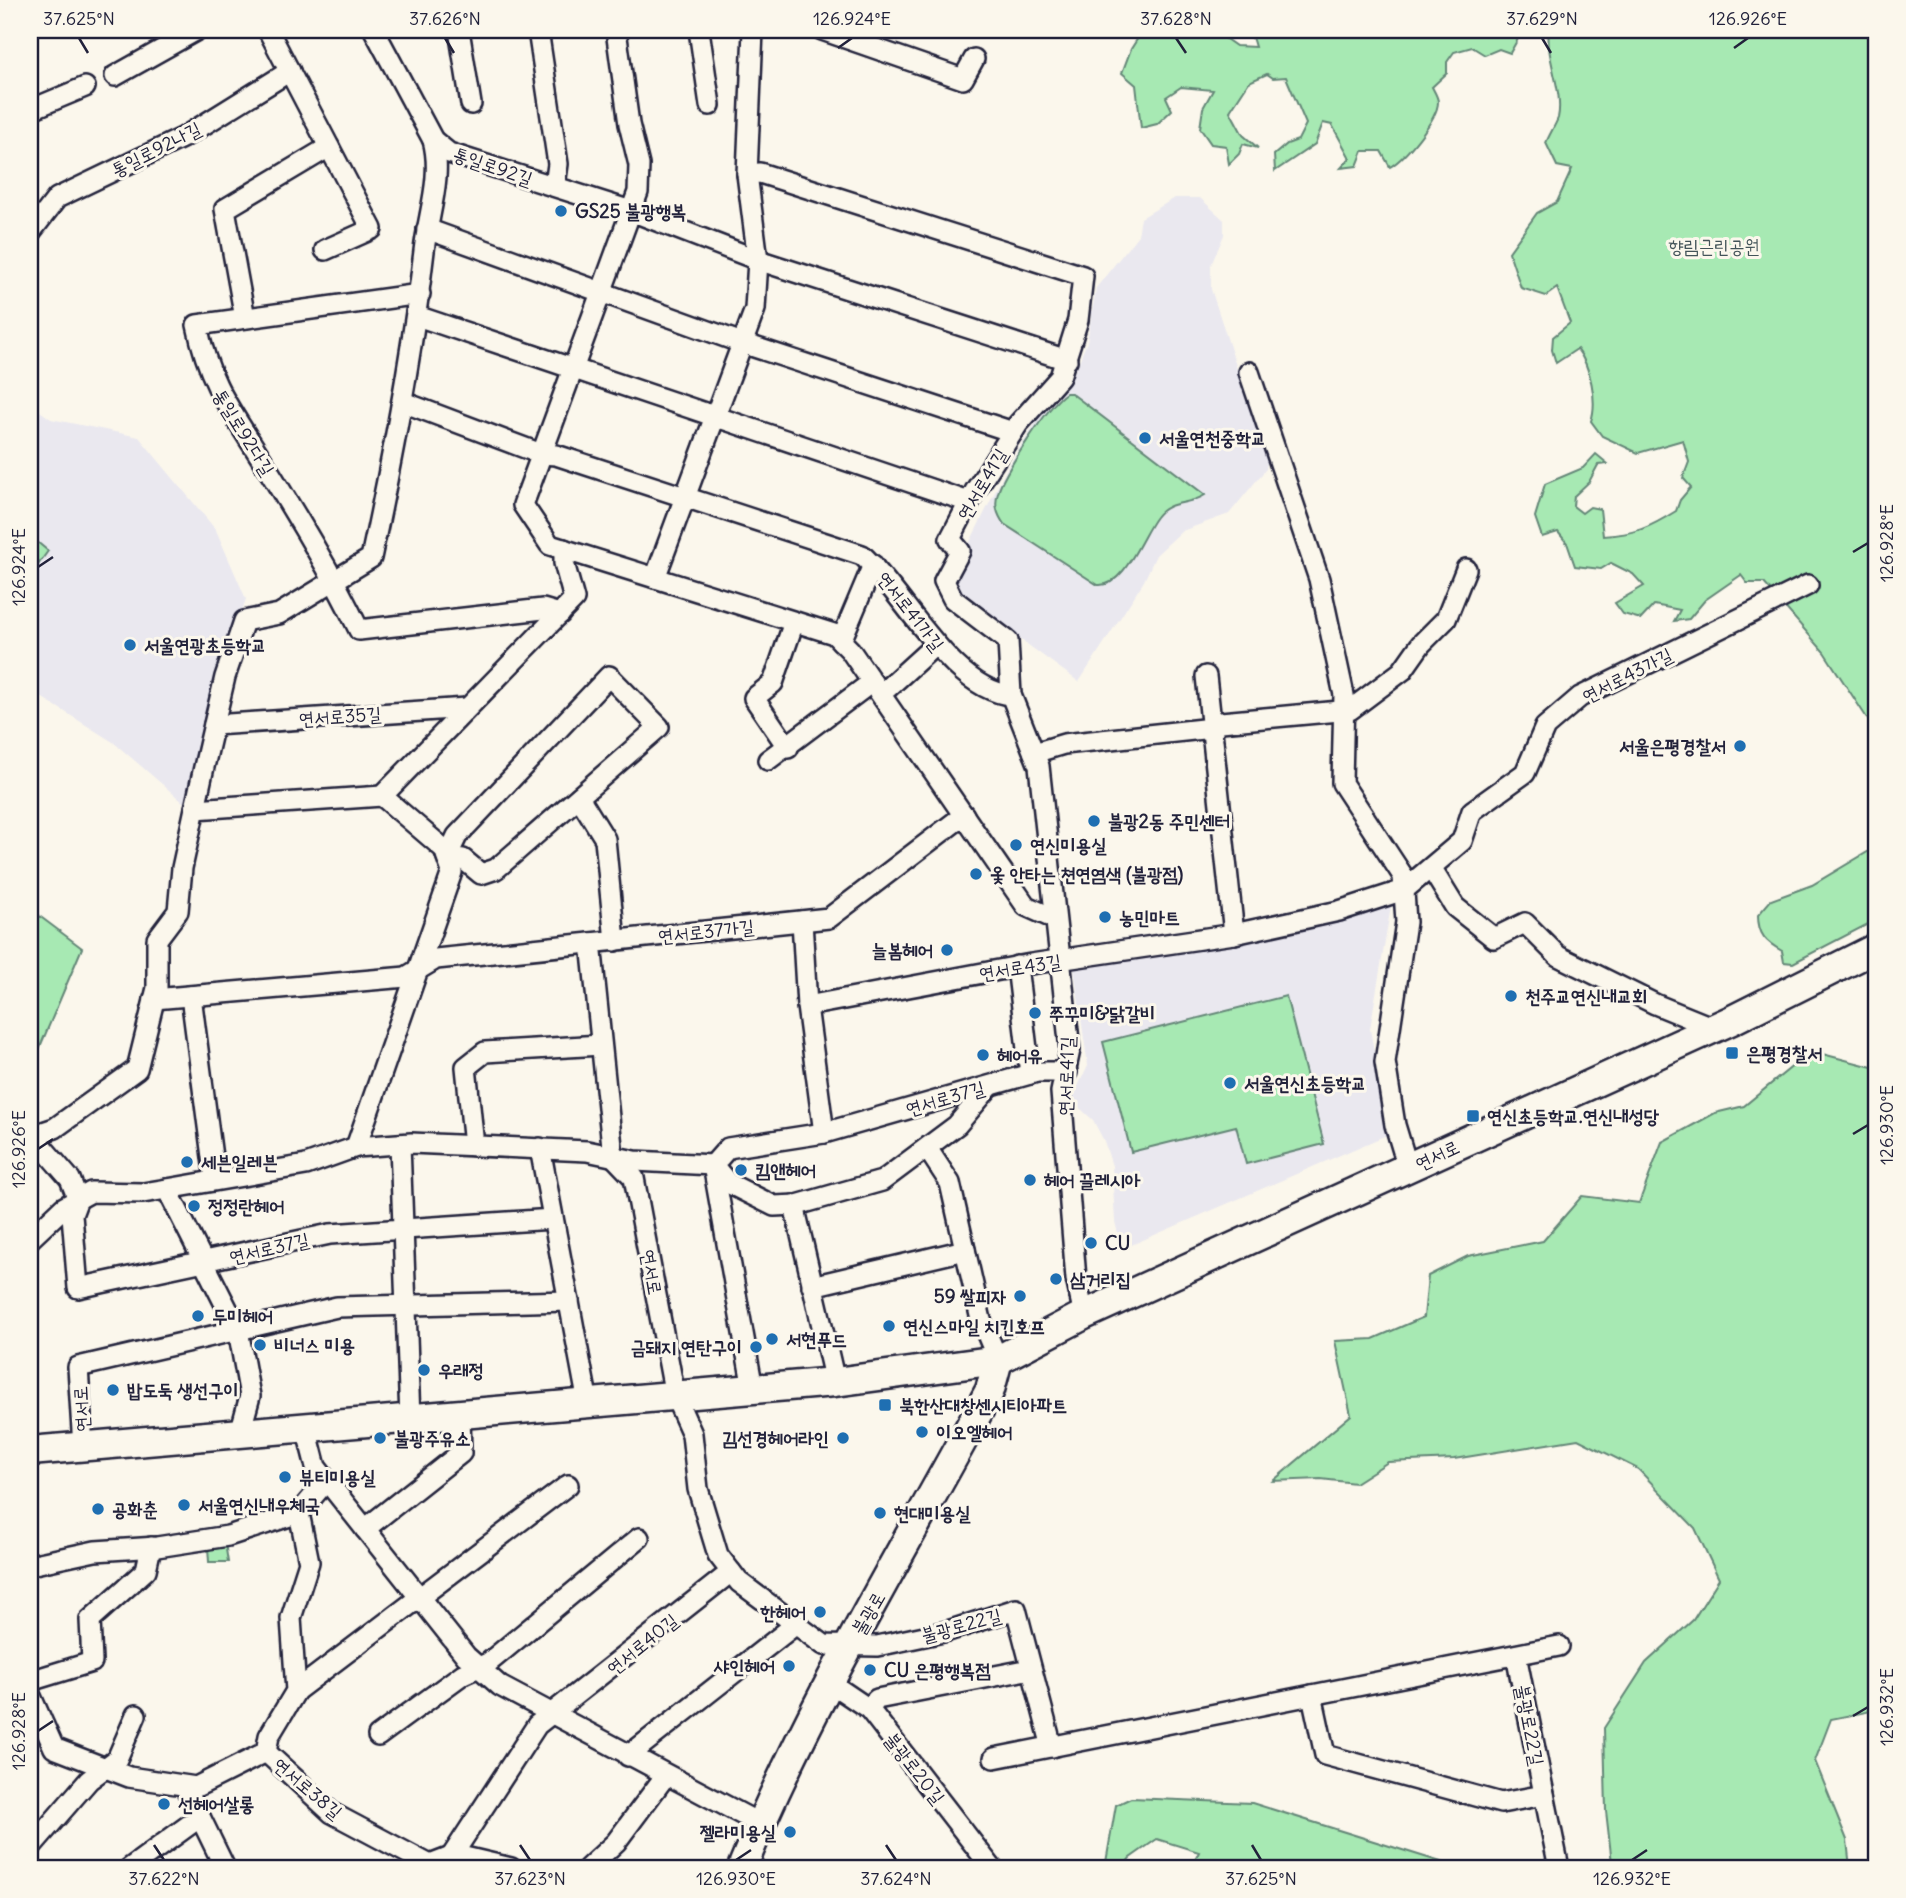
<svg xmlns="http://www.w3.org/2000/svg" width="1906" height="1898" font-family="Delius,'Poor Story',sans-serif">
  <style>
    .built { fill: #eae8ef }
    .green { fill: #a7e9b3; stroke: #648677; stroke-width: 2 }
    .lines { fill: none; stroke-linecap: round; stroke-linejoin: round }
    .minor-casing { stroke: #22223b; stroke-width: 24 }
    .secondary-casing { stroke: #22223b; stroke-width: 33 }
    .minor { stroke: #fbf7ec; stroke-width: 19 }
    .secondary { stroke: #fbf7ec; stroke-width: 28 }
    .ticks { fill: none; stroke: #22223b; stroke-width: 2.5 }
    .poi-dot { fill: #1f6fb2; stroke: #fbf7ec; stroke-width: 2.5 }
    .labels { text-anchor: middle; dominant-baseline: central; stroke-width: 6; stroke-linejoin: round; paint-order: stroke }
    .street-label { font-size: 19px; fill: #22223b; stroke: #fbf7ec }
    .poi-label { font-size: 19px; font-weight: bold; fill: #22223b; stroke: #fbf7ec; text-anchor: start }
    .park-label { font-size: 19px; fill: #435459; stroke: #fbf7ec }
    .neatline { fill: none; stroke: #22223b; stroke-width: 2.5 }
    .ticks-label { font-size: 18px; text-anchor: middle; fill: #22223b }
  </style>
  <rect width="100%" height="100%" fill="#fbf7ec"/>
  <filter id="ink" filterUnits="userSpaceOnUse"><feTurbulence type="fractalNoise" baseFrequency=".0143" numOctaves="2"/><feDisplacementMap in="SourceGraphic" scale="14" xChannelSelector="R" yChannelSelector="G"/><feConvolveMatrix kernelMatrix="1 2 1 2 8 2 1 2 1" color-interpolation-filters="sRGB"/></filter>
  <g filter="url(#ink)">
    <g class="built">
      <path d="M1175,198H1200L1224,220V235L1211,265V289L1243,387L1269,451L1266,469L1229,514L1182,531L1156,555L1144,581L1079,682L953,590L954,574L1007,468L1047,405L1075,371L1087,342L1096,288L1138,235L1141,218Z"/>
      <path d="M30,404L51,419L139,437L216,530L246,599L209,706L184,803L113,742L30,690Z"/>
      <path d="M1391,906L1370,1029L1389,1134L1122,1249L1115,1222L1112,1166L1104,1141L1093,1120L1071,1100L1088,1066L1074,969Z"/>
    </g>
    <g class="green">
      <path d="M1143,30H1177L1181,38L1188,30H1213L1236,46L1255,47L1250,30H1523L1510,53L1499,49L1485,55L1472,47L1454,52L1447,62V73L1432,87C1434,91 1438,97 1438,102C1438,119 1404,159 1390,167L1381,151H1363L1357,166L1341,168L1350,158L1332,125L1323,123L1315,144L1275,171L1274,155L1287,144L1298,140L1306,124L1286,77L1273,78L1267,74L1249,82L1230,111L1243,135L1258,148L1243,144L1239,154L1229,164L1226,146L1211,144L1200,128L1203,108L1213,90L1181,87L1166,97L1172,110L1157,124L1141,128L1136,85L1122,73L1131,49Z"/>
      <path d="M1549,30H1876V732L1824,652L1764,583H1747L1741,575L1705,600L1689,619L1674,621L1680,610L1654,605L1641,619L1623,614L1615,603L1644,586L1633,574L1611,563L1601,569L1575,566L1567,543L1558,532L1542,537L1535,517L1545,484L1583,468L1596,454L1608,464L1598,465L1589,482L1574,496L1573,506L1582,513L1590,507L1600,509L1603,536C1635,534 1649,528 1676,511L1680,500L1691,487L1683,478L1689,462L1683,440L1638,453L1602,436L1591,421C1598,401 1590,365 1577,349L1556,363L1552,350L1553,337L1570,323L1557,288L1546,296L1521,288L1509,252L1537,213L1557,202L1572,169L1557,166L1546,143C1549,135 1555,126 1558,118C1564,91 1545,58 1549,30Z"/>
      <path d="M1066,393H1071L1205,495C1189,506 1169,499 1156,517C1142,535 1124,588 1098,585L1004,524C997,514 994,505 998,493C1003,474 1050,403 1066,393Z"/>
      <path d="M30,536L48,551L30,576Z"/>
      <path d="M1876,847V920L1793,963L1784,962L1782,951C1766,942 1758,935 1758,915L1771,900L1812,885Z"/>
      <path d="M30,909L82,948L34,1061L30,1058Z"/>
      <path d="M1286,996L1324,1144L1246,1164L1236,1126L1131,1152L1103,1042Z"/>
      <path d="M1811,1051L1876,1068V1710L1831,1719L1815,1761L1847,1840L1850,1868H1605L1612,1863L1606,1811L1604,1728L1646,1663L1693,1620L1719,1579L1695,1528L1638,1469L1578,1439L1454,1459L1388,1462L1355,1483L1321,1479L1273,1481L1351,1415L1335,1341L1373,1339L1424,1317L1428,1276L1468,1256L1543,1241L1582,1196L1639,1203L1662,1142L1715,1113L1744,1106Z"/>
      <path d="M225,1543L228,1562H209L208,1547Z"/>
      <path d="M1131,1798L1252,1803L1460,1868H1191L1199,1852L1157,1839L1130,1858L1122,1868H1105L1116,1805Z"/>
    </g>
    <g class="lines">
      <g class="minor-casing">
        <g id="minor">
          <path d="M268,30L372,229L325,250"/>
          <path d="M374,30L433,140L449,153L631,211L758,260L1067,360"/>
          <path d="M459,30L471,104"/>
          <path d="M538,30L558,164L555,186"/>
          <path d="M616,30L629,124L639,165L638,192L523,505L550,545L834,634L850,650L1026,906L1055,919"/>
          <path d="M699,30L710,105"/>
          <path d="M822,30L963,79L974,59"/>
          <path d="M115,76L197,30"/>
          <path d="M30,110L85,87"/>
          <path d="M747,174L760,173L1083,276L1078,320L1060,377L1018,424L975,491L950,539L960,551L944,581L953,599L1008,641L1011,695L1039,766L1070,1050L1061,1092L1076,1279L1084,1315"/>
          <path d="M427,229L742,343L1013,432"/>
          <path d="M30,233L57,198L184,137L290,71"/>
          <path d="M420,294L197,325C209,385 233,413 264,463C298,518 331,572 359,630L543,609L560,614"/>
          <path d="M417,316L969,502"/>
          <path d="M245,318L225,209L329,147"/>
          <path d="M1249,372L1319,579L1344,695L1342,783L1403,876L1406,922L1385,1062L1395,1125L1408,1168"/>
          <path d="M403,402L541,454L556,455L862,555C904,593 952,690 1011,695"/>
          <path d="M655,578L755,309L758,260L747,174L753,30"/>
          <path d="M841,641L873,565"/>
          <path d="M609,676L659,727L496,869L481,874L463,859L447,857L457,836Z"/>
          <path d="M1206,676L1234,934"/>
          <path d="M881,694L935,645"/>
          <path d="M214,725L467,708"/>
          <path d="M788,748L754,698L773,683L794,622"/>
          <path d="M1034,753L1064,744L1212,728L1221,722L1350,710L1402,671L1421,644L1446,619L1466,569"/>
          <path d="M768,760L872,682"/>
          <path d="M382,796L574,599L564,563V549"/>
          <path d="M579,797L605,839L615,941"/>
          <path d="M195,809L382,796"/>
          <path d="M1431,868L1455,907L1494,938L1525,923L1558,956L1655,1004L1714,1028"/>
          <path d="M802,921L807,1006L824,1133"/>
          <path d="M591,943L613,1156L634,1178L675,1396L692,1434L698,1489L718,1555L739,1582L824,1645L877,1646L948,1631L1016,1609L1052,1747"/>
          <path d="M1017,966L1030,1074"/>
          <path d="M191,996L215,1180"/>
          <path d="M154,999L406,977L436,959L829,918L964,815"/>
          <path d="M807,1006L1031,964L1234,934L1339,911L1404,890L1462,841L1472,811L1525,773L1545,727L1580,697L1808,585"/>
          <path d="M30,1133L70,1179L78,1199"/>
          <path d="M34,1135L55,1128L137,1069L157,988V939L178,911L182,868L204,767L225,677L244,621L279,614L371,558C393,456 412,355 424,251C428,214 443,177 433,140"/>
          <path d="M400,1144L410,1419"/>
          <path d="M474,1146L466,1067L485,1052L601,1045"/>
          <path d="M356,1147L452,872L444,849L382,796"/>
          <path d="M540,1148L588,1403"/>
          <path d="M927,1148L950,1183L981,1320L998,1360"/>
          <path d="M167,1189L238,1330L250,1396L240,1433"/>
          <path d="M78,1199L72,1215L78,1288L330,1234L553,1219"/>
          <path d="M794,1205L835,1382"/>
          <path d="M30,1239L64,1207L91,1192L143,1193L167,1189L306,1165L356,1147L411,1143L587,1151L635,1161L713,1165L728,1183L774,1206L797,1205L882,1181L957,1125L990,1086"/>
          <path d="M812,1286L965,1250"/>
          <path d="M753,1389L713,1165L728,1148L824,1133L1037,1072H1067"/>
          <path d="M306,1428L316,1467L466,1656L500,1686L760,1824"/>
          <path d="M83,1447L78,1367L337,1307L569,1301"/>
          <path d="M365,1529L461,1453L460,1415"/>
          <path d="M30,1565L95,1551L157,1547L228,1536L299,1513L327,1480"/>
          <path d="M1516,1655L1558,1863"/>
          <path d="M30,1681L92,1662L90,1620L146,1570L151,1547"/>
          <path d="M829,1682L869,1709L992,1868"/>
          <path d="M296,1691L568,1485"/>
          <path d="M30,1694L54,1748L129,1777L196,1787L266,1752"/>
          <path d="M1312,1695L1325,1755L1501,1803L1544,1795"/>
          <path d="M869,1709L877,1699L1031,1669"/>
          <path d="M378,1736L463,1674L488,1663L639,1538"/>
          <path d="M266,1752L332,1813L430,1865L456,1855L511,1868"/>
          <path d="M266,1752L269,1736L296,1691L291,1618L309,1562L299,1513"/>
          <path d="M628,1756L796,1624"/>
          <path d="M994,1758L1559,1646"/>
          <path d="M185,1786L225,1868"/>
          <path d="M30,1848L89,1780L117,1759L136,1715"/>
          <path d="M130,1868L200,1817"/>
          <path d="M444,1868L537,1725L731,1572"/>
          <path d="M588,1868L616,1842L666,1775"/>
        </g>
      </g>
      <g class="secondary-casing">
        <g id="secondary">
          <path d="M30,1451L835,1382L998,1360L1084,1315L1732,1020L1876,948"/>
          <path d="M742,1868C810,1702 905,1548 990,1390L998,1360"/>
        </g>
      </g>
      <use href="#minor" class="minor"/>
      <use href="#secondary" class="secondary"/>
    </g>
  </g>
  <path class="ticks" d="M79,38L88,53M445,38L454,53M1176,38L1186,53M1542,38L1551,53M838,48L852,38M1734,48L1748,38M1853,552L1868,543M38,567L53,557M1853,1134L1868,1125M38,1149L53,1139M1853,1716L1868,1707M38,1731L53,1721M154,1845L164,1860M520,1845L530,1860M886,1845L896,1860M1252,1845L1261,1860M736,1860L751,1850M1632,1860L1647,1850"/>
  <g class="poi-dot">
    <circle cx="561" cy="211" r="7"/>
    <circle cx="1145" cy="438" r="7"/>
    <circle cx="130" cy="645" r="7"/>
    <circle cx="1740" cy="746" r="7"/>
    <circle cx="1094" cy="821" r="7"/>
    <circle cx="1016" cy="845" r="7"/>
    <circle cx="976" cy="874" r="7"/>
    <circle cx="1105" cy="917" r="7"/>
    <circle cx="947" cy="950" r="7"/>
    <circle cx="1511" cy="996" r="7"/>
    <circle cx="1035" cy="1013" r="7"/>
    <rect x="1725" y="1046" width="14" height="14" rx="3.5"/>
    <circle cx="983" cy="1055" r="7"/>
    <circle cx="1230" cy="1083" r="7"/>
    <rect x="1466" y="1109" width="14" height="14" rx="3.5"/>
    <circle cx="187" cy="1162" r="7"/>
    <circle cx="741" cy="1170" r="7"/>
    <circle cx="1030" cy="1180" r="7"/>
    <circle cx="194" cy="1206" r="7"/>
    <circle cx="1091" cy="1243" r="7"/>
    <circle cx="1056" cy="1279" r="7"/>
    <circle cx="1020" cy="1296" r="7"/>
    <circle cx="198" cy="1316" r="7"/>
    <circle cx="889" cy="1326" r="7"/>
    <circle cx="772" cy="1339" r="7"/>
    <circle cx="260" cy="1345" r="7"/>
    <circle cx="756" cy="1347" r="7"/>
    <circle cx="424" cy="1370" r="7"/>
    <circle cx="113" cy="1390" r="7"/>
    <rect x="878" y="1398" width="14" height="14" rx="3.5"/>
    <circle cx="922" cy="1432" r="7"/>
    <circle cx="380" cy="1438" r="7"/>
    <circle cx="843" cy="1438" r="7"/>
    <circle cx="285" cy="1477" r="7"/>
    <circle cx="184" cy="1505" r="7"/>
    <circle cx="98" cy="1509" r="7"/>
    <circle cx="880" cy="1513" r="7"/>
    <circle cx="820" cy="1612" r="7"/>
    <circle cx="789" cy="1666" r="7"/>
    <circle cx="870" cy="1670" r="7"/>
    <circle cx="164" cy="1804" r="7"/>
    <circle cx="790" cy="1832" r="7"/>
  </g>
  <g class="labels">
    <g class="street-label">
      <text transform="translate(156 149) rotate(-27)">통일로92나길</text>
      <text transform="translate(493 166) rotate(19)">통일로92길</text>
      <text transform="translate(244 432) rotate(58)">통일로92다길</text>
      <text transform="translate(982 484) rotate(-59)">연서로41길</text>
      <text transform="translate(911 611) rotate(52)">연서로41가길</text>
      <text transform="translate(1627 675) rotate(-27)">연서로43가길</text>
      <text transform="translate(340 716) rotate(-4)">연서로35길</text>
      <text transform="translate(706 931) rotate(-6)">연서로37가길</text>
      <text transform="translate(1020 967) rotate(-9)">연서로43길</text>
      <text transform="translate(1066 1076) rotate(-88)">연서로41길</text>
      <text transform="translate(945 1098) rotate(-16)">연서로37길</text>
      <text transform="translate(1437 1155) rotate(-25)">연서로</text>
      <text transform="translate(269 1248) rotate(-13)">연서로37길</text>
      <text transform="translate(652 1272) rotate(80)">연서로</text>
      <text transform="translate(81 1409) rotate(-93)">연서로</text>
      <text transform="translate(868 1613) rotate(-60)">불광로</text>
      <text transform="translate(961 1625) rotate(-15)">불광로22길</text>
      <text transform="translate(642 1644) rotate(-39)">연서로40길</text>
      <text transform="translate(1530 1725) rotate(79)">불광로22길</text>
      <text transform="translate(915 1768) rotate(52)">불광로20길</text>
      <text transform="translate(308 1788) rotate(40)">연서로38길</text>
    </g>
    <g class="poi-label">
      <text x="575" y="211">GS25 불광행복</text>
      <text x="1159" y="438">서울연천중학교</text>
      <text x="144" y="645">서울연광초등학교</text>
      <text x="1726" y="746" text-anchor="end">서울은평경찰서</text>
      <text x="1108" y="821">불광2동 주민센터</text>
      <text x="1030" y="845">연신미용실</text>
      <text x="990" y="874">옻 안타는 쳔연염색 (불광점)</text>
      <text x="1119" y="917">농민마트</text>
      <text x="933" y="950" text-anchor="end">늘봄헤어</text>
      <text x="1525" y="996">천주교연신내교회</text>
      <text x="1049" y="1013">쭈꾸미&amp;닭갈비</text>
      <text x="1746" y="1053">은평경찰서</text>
      <text x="997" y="1055">헤어유</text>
      <text x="1244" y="1083">서울연신초등학교</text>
      <text x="1487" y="1116">연신초등학교.연신내성당</text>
      <text x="201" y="1162">세븐일레븐</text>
      <text x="755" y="1170">킴앤헤어</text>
      <text x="1044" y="1180">헤어 끌레시아</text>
      <text x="208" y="1206">정정란헤어</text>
      <text x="1105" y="1243">CU</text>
      <text x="1070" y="1279">삼거리집</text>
      <text x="1006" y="1296" text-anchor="end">59 쌀피자</text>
      <text x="212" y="1316">두미헤어</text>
      <text x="903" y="1326">연신스마일 치킨호프</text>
      <text x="786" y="1339">서현푸드</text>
      <text x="274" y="1345">비너스 미용</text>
      <text x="742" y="1347" text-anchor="end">금돼지 연탄구이</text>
      <text x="438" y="1370">우래정</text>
      <text x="127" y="1390">밥도둑 생선구이</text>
      <text x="899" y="1405">북한산대창센시티아파트</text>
      <text x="936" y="1432">이오엘헤어</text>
      <text x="394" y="1438">불광주유소</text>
      <text x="829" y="1438" text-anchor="end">김선경헤어라인</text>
      <text x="299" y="1477">뷰티미용실</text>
      <text x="198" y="1505">서울연신내우체국</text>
      <text x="112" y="1509">공화춘</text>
      <text x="894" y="1513">현대미용실</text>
      <text x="806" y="1612" text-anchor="end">한헤어</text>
      <text x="775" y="1666" text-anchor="end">샤인헤어</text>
      <text x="884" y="1670">CU 은평행복점</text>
      <text x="178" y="1804">선헤어살롱</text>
      <text x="776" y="1832" text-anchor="end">젤라미용실</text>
    </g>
    <g class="park-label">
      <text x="1714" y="246">향림근린공원</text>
    </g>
  </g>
  <rect width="1906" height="1898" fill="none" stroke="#fbf7ec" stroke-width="77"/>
  <rect x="38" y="38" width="1830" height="1822" class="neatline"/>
  <g class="ticks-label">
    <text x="79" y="25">37.625°N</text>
    <text x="445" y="25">37.626°N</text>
    <text x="852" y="25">126.924°E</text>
    <text x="1176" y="25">37.628°N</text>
    <text x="1542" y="25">37.629°N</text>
    <text x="1748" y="25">126.926°E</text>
    <text transform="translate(1887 543) rotate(-90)" y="6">126.928°E</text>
    <text transform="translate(19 567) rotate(-90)" y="6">126.924°E</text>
    <text transform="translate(1887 1125) rotate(-90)" y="6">126.930°E</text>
    <text transform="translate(19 1149) rotate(-90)" y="6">126.926°E</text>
    <text transform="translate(1887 1707) rotate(-90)" y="6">126.932°E</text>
    <text transform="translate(19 1731) rotate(-90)" y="6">126.928°E</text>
    <text x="164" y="1885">37.622°N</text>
    <text x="530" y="1885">37.623°N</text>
    <text x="736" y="1885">126.930°E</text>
    <text x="896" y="1885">37.624°N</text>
    <text x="1261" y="1885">37.625°N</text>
    <text x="1632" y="1885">126.932°E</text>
  </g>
</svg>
